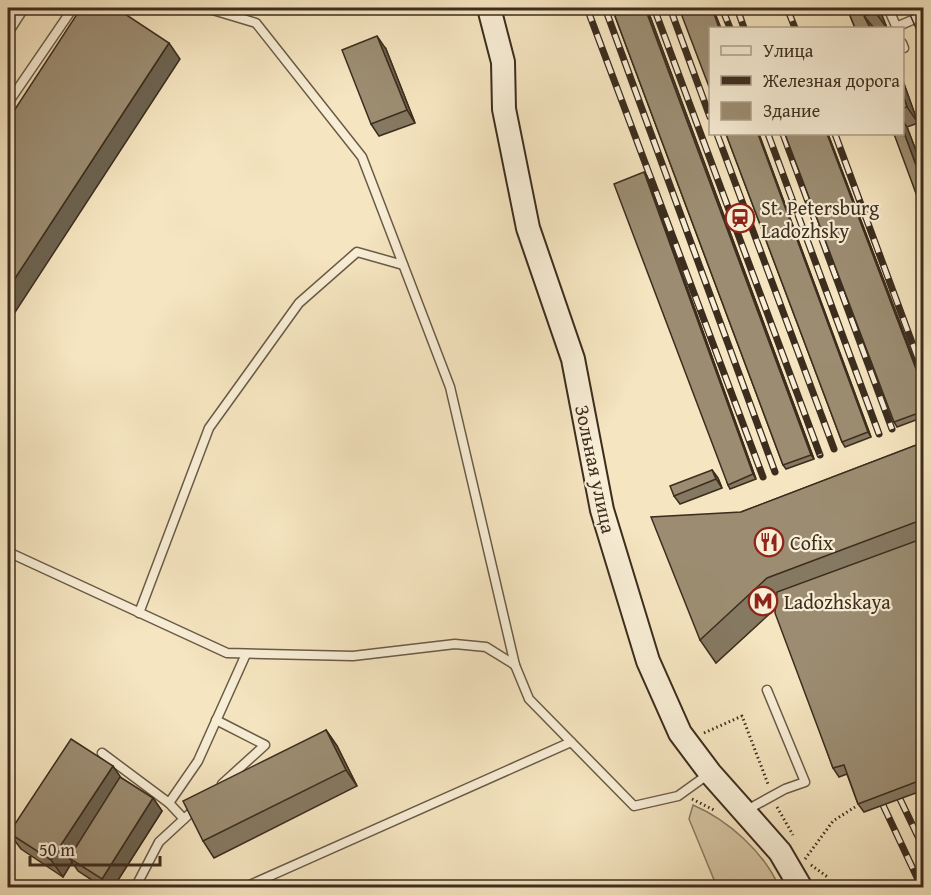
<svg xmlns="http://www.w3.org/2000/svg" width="931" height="895" font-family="'Gentium Book Plus',serif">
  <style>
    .green { fill: #d6c6a4; stroke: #897a61; stroke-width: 1.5 }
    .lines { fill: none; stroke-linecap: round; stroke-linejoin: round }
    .lane-casing { stroke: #6a5b46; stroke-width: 11 }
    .secondary-casing { stroke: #3c2d1e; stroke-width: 26 }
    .path { stroke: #3c2d1e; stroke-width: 3; stroke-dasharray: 1.5 3; stroke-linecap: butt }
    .lane { stroke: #f8eed6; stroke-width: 8 }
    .secondary { stroke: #f8eed6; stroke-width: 22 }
    .tram { stroke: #3c2d1e; stroke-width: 1.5 }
    .rail-casing { stroke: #3c2d1e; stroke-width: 7 }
    .rail { stroke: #f8eed6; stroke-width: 4.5; stroke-dasharray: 14; stroke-linecap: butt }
    .wall { fill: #867962; stroke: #3c2d1e; stroke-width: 1.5 }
    .shaded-wall { fill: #6d6350; stroke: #3c2d1e; stroke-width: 1.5 }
    .building { fill: #9c8d72; stroke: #3c2d1e; stroke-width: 1.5 }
    .labels { text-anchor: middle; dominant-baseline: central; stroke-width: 4.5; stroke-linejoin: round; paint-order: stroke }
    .poi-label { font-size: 20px; fill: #3c2d1e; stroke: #f8eed6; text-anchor: start }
    .street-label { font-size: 20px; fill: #3c2d1e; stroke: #f8eed6 }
  </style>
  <rect width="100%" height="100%" fill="#f5e5c0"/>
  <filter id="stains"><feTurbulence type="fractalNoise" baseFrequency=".00333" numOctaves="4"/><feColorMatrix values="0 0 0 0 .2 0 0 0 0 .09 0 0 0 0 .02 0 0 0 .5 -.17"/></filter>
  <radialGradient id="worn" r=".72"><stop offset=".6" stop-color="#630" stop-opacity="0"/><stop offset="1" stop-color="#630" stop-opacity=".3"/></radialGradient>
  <path class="green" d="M693,805C728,820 764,852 779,887H717L689,819Z"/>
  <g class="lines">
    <g class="lane-casing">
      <g id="lane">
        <path d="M206,8L256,23L362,157L450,387L515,665"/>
        <path d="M888,8L897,28"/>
        <path d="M896,27L924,15"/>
        <path d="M8,33L24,8"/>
        <path d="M902,43L904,48"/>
        <path d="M8,103L73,8"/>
        <path d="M8,552L227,653L353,656L455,644L486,647L515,665L529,699L634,806L678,796L710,773"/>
        <path d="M139,613L209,428L299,303L357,252L403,265"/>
        <path d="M216,720L265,745L222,784"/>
        <path d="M102,753L169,803L198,761L246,654"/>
        <path d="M169,803L184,819"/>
        <path d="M745,811L785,789L805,782L767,690"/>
        <path d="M135,888L159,842L197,807"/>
        <path d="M243,888L571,742"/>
      </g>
    </g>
    <g class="secondary-casing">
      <path id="secondary" d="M489,8L503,62L504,109L528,228L573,359L602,510L648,661L680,733L710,773L780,852L801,888"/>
    </g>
    <g class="path">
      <path d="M924,90L921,104L924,139"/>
      <path d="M704,733L742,716L768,784"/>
      <path d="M692,799L716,811"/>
      <path d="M777,807L793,835"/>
      <path d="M805,859L833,821L855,807"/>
      <path d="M811,865L829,878"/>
    </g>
    <use href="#lane" class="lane"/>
    <use href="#secondary" class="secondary"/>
    <path class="tram" d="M907,8L924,46"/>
    <g class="rail-casing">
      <g id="rail">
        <path d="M587,8L763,477"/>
        <path d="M605,8L775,472"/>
        <path d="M654,8L820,455"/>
        <path d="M670,8L710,117"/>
        <path d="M722,8L730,28"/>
        <path d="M737,8L744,28"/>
        <path d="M787,8L795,28"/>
        <path d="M717,134L834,449"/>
        <path d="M768,134L879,434"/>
        <path d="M783,134L892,429"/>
        <path d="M835,134L924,375"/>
        <path d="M900,799L924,849"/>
        <path d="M883,805L922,888"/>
      </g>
    </g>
    <use href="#rail" class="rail"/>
  </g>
  <g class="wall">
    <path d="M612,8H647L814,459L786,469L783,465Z"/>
    <path d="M847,8H879L887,28H855Z"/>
    <path d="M386,49L415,123L379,136L371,124Z"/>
    <path d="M903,81L918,123L907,127L924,172V215L903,134Z"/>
    <path d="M726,134H759L871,437L845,447L842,442Z"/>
    <path d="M785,134H828L924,386V417L897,427L894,422Z"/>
    <path d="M647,176L756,479L730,489L728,485Z"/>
    <path d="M924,442V790L864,812L858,804L847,774L839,777L833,768L776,608L716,663L700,640L741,512Z"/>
    <path d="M712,470L718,478L722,488L680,504L674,496Z"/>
    <path d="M326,730L337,746L357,786L214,858L203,841Z"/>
    <path d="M121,778L153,798L162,811L113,888H104L78,871L72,862L63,877L21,849L9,833Z"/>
  </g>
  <g class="shaded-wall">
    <path d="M645,8H647L814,459L811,455Z"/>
    <path d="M712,8H713L721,28H719Z"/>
    <path d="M874,8H879L887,28L875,12Z"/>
    <path d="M864,16L874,28H870Z"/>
    <path d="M377,36L386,49L415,123L407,110Z"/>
    <path d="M169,43L180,59L8,323V289Z"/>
    <path d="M903,81L918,123L907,107L903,95Z"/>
    <path d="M903,121L907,127L924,172V187L903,130Z"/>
    <path d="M758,134H759L871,437L868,432Z"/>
    <path d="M827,134H828L924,386V390Z"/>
    <path d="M644,172L647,176L756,479L753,474Z"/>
    <path d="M712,470L718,478L722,488L716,479Z"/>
    <path d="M326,730L337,746L357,786L346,770Z"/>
    <path d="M113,766L124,782L69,858L72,862L63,877L51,860Z"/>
    <path d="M153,798L162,811L113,888H108L102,879Z"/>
  </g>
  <g class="building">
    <path d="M81,8H116L169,43L8,289V120Z"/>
    <path d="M612,8H645L811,455L783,465Z"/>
    <path d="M679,8H712L719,28H711V92Z"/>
    <path d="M847,8H874L875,12L864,16L870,28H855Z"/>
    <path d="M377,36L407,110L371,124L342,50Z"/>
    <path d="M903,95L907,107L903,108Z"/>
    <path d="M903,130L924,187V215L894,134H903Z"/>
    <path d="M726,134H758L868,432L842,442Z"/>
    <path d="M785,134H827L924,390V411L894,422Z"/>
    <path d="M644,172L753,474L728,485L614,184Z"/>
    <path d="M924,442V519L767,578L700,640L651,517L741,512Z"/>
    <path d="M712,470L716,479L674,496L670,486Z"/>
    <path d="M924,538V779L858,804L844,765L833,768L775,613L777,592Z"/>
    <path d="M326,730L346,770L203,841L183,801Z"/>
    <path d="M71,739L113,766L51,860L9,833Z"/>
    <path d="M120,777L153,798L102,879L69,858Z"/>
  </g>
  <defs>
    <g id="station-ring" transform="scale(1.5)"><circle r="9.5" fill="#f8eed6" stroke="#8f2418" stroke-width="1.5"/><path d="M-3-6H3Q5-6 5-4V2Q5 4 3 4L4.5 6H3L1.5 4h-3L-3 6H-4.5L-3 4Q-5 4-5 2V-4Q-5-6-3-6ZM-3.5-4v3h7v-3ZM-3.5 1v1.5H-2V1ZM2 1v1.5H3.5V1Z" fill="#8f2418"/></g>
    <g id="restaurant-ring" transform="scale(1.5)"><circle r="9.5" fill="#f8eed6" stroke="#8f2418" stroke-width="1.5"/><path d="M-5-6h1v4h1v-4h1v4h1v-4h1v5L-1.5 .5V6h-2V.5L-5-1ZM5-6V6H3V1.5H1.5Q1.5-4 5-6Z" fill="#8f2418"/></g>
    <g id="metro-ring" transform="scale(1.5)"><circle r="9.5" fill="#f8eed6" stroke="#8f2418" stroke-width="1.5"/><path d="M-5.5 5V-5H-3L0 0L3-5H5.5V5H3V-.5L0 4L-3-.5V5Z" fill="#8f2418"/></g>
  </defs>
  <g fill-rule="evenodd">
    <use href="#station-ring" x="740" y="218"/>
    <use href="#restaurant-ring" x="769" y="542"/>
    <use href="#metro-ring" x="763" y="601"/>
  </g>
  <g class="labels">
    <g class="poi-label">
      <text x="761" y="207">St. Petersburg<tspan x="761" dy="23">Ladozhsky</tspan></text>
      <text x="790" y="542">Cofix</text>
      <text x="784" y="601">Ladozhskaya</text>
    </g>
    <g class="street-label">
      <text transform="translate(596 469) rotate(78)">Зольная улица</text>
    </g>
  </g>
  <rect width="931" height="895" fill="none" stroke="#f5e5c0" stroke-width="30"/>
  <rect x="9" y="9" width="913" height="877" fill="none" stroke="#3c2d1e" stroke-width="3"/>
  <rect x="15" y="15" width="901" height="865" fill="none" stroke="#3c2d1e" stroke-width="1.5"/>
  <rect x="709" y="27" width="195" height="108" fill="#f8eed6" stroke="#ada18c" stroke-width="1.5"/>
  <rect x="721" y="46" width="30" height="9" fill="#f8eed6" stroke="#ada18c" stroke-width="1.5"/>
  <text x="763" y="57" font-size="18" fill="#3c2d1e">Улица</text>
  <rect x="721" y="76" width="30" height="9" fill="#3c2d1e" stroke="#ada18c" stroke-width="1.5"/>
  <text x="763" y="87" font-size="18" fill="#3c2d1e">Железная дорога</text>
  <rect x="721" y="102" width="30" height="18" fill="#9c8d72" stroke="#ada18c" stroke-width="1.5"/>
  <text x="763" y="117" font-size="18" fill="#3c2d1e">Здание</text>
  <path d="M30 856v9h130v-9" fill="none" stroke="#3c2d1e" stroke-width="3"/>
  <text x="39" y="856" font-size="18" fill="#3c2d1e" stroke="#f8eed6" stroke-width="4.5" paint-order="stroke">50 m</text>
  <rect width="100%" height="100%" filter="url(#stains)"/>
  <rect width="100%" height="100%" fill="url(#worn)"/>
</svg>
